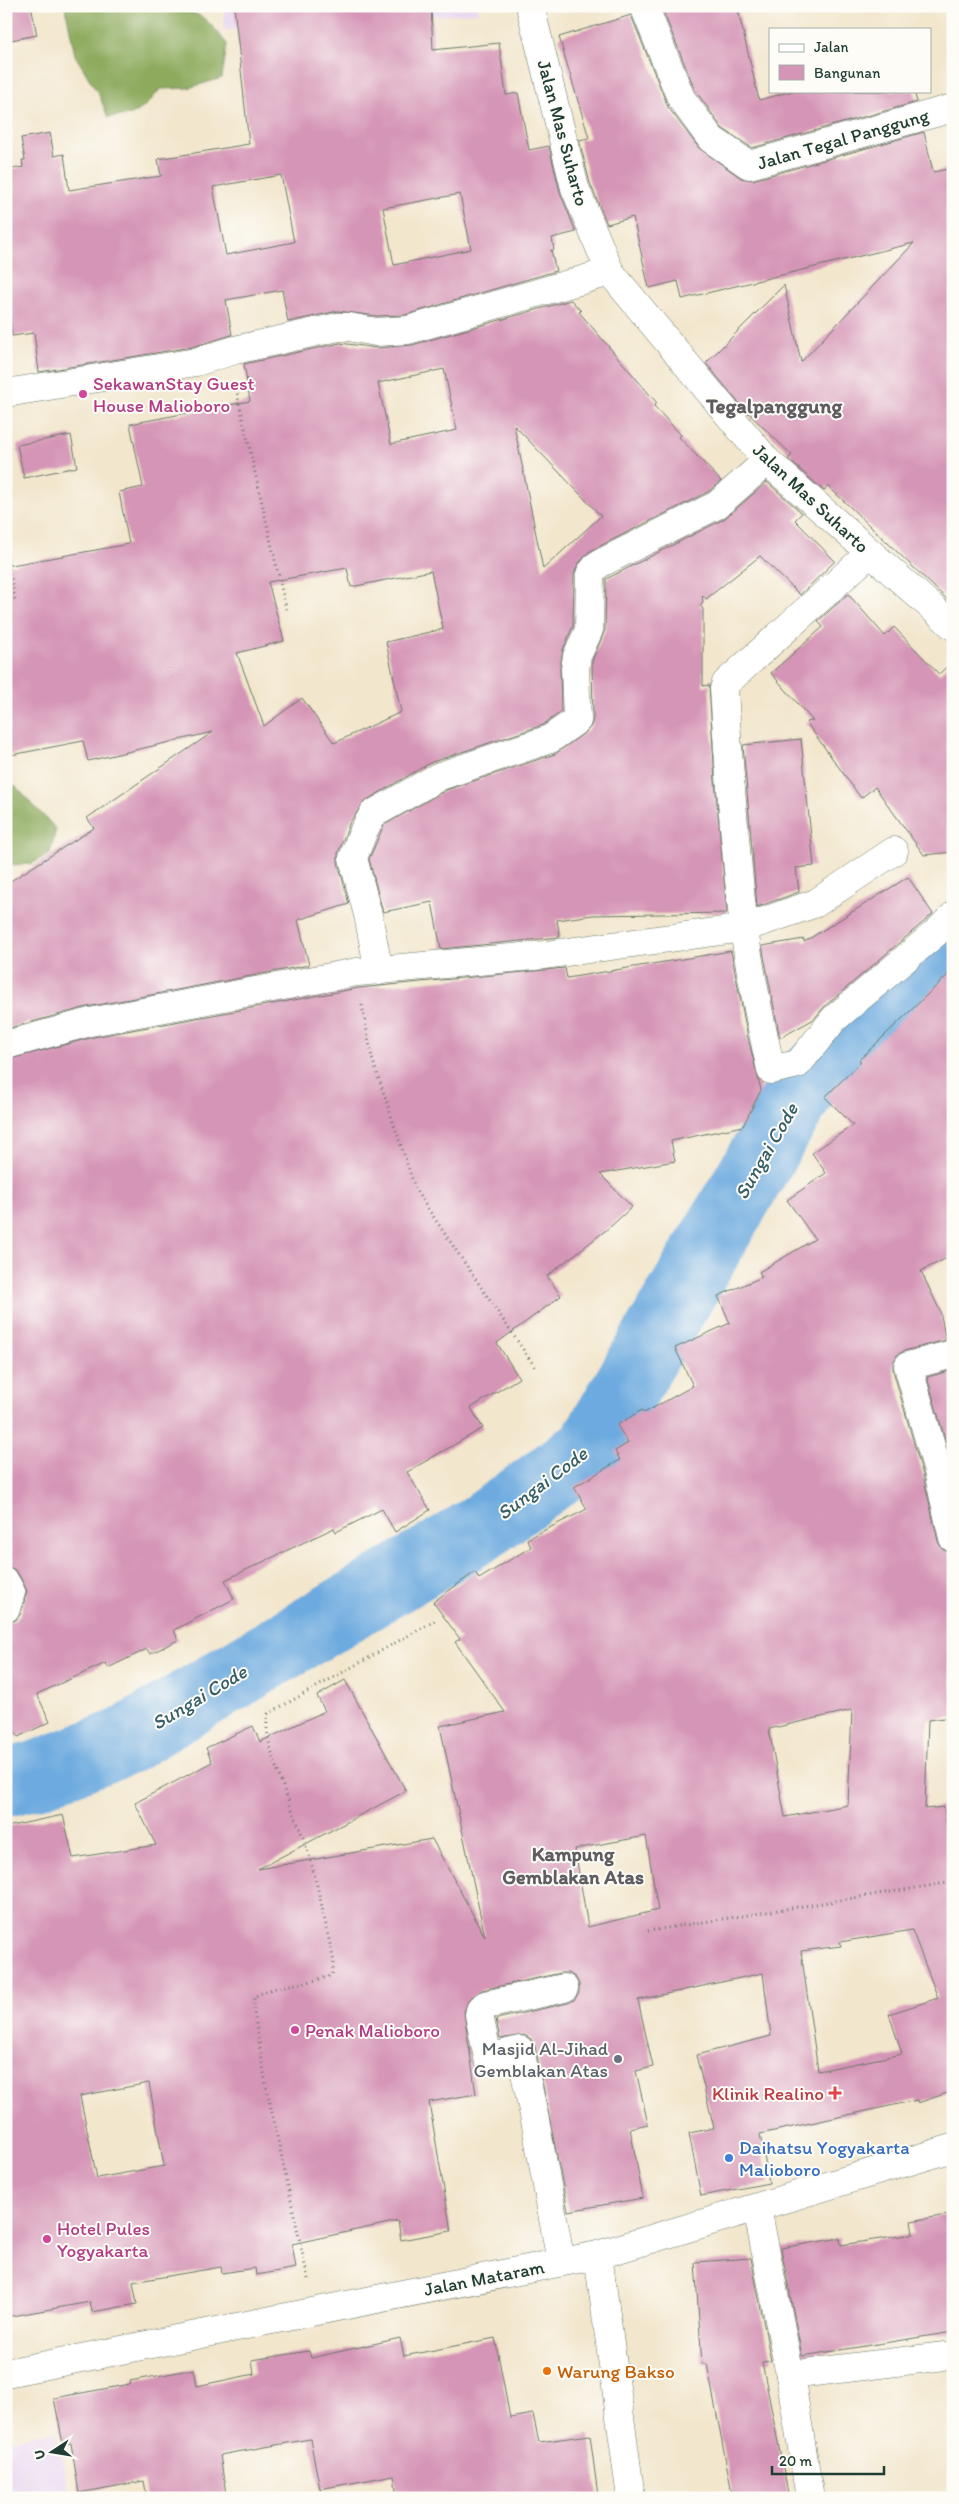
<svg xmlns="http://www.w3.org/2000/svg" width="959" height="2504" font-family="Itim,sans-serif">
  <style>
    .built { fill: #e6d3f0 }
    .forest { fill: #8daa5d; stroke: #567448 }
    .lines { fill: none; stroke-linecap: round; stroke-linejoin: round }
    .river { stroke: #6daadf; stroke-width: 68 }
    .building { fill: #d595b6; fill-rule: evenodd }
    .minor-casing { stroke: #697869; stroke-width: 29 }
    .major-casing { stroke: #697869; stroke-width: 29 }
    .path { stroke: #697869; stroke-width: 3; stroke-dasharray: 1 4; stroke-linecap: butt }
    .minor { stroke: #fff; stroke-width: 28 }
    .major { stroke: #fff; stroke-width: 28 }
    .hotel-dot { fill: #d1479c; stroke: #fdfcf7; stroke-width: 2 }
    .worship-dot { fill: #6b7280; stroke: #fdfcf7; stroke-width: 2 }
    .health-dot { fill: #e0444e; stroke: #fdfcf7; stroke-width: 2 }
    .shop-dot { fill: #3f7fe0; stroke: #fdfcf7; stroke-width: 2 }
    .food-dot { fill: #e8710a; stroke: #fdfcf7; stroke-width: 2 }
    .labels { text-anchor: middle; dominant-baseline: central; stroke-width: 4; stroke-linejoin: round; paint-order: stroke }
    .street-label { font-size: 19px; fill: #1f3d34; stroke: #fdfcf7 }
    .hotel-label { font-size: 19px; fill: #b23c85; stroke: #fdfcf7; text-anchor: start }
    .worship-label { font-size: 19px; fill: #5b616d; stroke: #fdfcf7; text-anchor: end }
    .health-label { font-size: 19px; fill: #be3a42; stroke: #fdfcf7; text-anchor: end }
    .shop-label { font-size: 19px; fill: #366cbe; stroke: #fdfcf7; text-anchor: start }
    .food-label { font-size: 19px; fill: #c56008; stroke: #fdfcf7; text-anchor: start }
    .water-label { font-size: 20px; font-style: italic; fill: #365e67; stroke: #fdfcf7 }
    .neighbourhood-label { font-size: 20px; font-weight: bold; fill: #5f5c62; stroke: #fdfcf7 }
    .quarter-label { font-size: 21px; font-weight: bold; fill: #5f5c62; stroke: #fdfcf7 }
  </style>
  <rect width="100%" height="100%" fill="#fdfcf7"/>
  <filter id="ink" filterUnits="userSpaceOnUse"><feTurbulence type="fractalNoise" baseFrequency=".02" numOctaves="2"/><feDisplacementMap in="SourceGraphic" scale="10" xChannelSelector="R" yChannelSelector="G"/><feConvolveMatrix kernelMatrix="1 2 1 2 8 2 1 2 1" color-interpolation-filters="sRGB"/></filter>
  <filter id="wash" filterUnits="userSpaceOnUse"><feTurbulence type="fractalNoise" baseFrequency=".0096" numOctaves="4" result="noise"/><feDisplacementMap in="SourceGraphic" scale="20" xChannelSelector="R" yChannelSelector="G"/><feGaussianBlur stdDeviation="1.12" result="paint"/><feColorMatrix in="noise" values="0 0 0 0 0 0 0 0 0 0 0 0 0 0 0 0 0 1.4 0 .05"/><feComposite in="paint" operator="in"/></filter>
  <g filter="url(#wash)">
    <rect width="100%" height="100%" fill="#f2e6cc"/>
    <g class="built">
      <path d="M224,6H477L478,13L224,30Z"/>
      <path d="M56,2431L70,2498H6V2441Z"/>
    </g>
    <g class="forest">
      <path d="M65,6H159C170,14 176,11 188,12C206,14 217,32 227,44L222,78L188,88L160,89C143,111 136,116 108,117L99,95L75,55Z"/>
      <path d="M6,786H15L56,829L50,854L31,864L6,865Z"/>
    </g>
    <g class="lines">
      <path class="river" d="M6,1783L36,1775L125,1741L480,1529L591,1448L806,1081L953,958"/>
    </g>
    <g id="blocks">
      <g class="building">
        <path d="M6,6H31L37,35L6,41Z"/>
        <path d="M234,6H431L433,50L499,43L506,95L518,93L529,150L549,146L560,192L576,232L552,238L554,250H551L556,271L405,315L377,316L338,311L288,322L282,290L226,300L232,335L192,347L39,372L34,333L12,336L6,280V170L23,167L22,160H25L21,138L50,133L54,156L64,154L69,190L161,176L158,159L249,144ZM281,175L294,242L226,255L213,187ZM460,194L471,249L394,265L383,208Z"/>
        <path d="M661,6H737L759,100L793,91H914L917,102L752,148L722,128L695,90Z"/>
        <path d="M631,15L668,107L699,148L741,178L753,180L924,132L933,172L953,168V605L828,486L824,491L788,459L792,455L743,408L706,363L784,285L801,362L914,243L682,299L678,281L649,288L633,217L607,224L590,183L579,140L589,138L559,37Z"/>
        <path d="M571,300L581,311L579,312L657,403L654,406L681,435L679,437L721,481L708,492L590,551L578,564L574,574L573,626L563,650L560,667L561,712L543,725L432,762L365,801L350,822L338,853V862L349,904L298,920L309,965L87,1007L6,1029V884L94,828L87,818L213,732L88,761L83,741L6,756V566L129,544L119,492L143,487L130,424L250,401L244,364L340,343L377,348L412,345ZM444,369L457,430L391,444L378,383ZM514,425L601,516L543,569ZM347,568L351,587L431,571L443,629L386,642L401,712L334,743L302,698L264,726L237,653L284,641L268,582Z"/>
        <path d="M71,435L77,467L24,478L17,445Z"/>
        <path d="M767,482L802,513L795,520L835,561L800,595L760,556L706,599L702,595L703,602L700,605L703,609V686L709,685L715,780L727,913L593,915L557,920L560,937L441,949L432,902L383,912L369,859L384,825L446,790L555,754L586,732L591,726L593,719L592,661L605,630L606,579L724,519Z"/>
        <path d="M848,594L885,636L894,627L939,674L953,661V852L924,855L875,787L861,798L806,722L813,721L771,673L823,627L818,621Z"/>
        <path d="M801,739L814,866L796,868L799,892L757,907L743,745Z"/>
        <path d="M908,877L933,914L824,1007L814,1019L780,1038L762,946L804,939V942Z"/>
        <path d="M731,951L748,1038L761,1090L743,1126L671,1141L675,1161L600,1174L632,1207L610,1227L547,1276L561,1296L497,1343L519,1378L471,1408L483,1428L407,1472L430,1510L395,1532L382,1509L336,1532L334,1528L225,1580L234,1599L174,1630L178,1640L150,1654L147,1649L108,1668L106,1663L37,1694L50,1722L18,1737L6,1714V1623L16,1620L21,1613L27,1591L19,1575L14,1569L6,1567V1060L94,1037L359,988L565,968L567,978Z"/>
        <path d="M953,970V1255L921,1271L940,1311L946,1340L904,1351L897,1355L893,1363V1370L923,1475L938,1541L942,1549L953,1555V1663H949L953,1694V1717L928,1720L925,1809L944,1807L953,1870V2091L918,2103L917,2100L760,2134L769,2183L701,2196L689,2133L714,2128L696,2055L771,2036L763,1973L638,2000L653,2067L636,2071L648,2124L630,2128L643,2198L568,2211L535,2046L531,2039L524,2035L500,2039L496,2019L568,2003L574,2000L579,1993V1984L576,1978L569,1973H561L482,1990L469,1999L464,2012L476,2094L429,2102L451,2231L401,2240L398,2221L292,2244L296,2268L256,2275L255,2268L222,2273L221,2267L133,2282L137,2304L92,2312L90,2302L6,2317V1827L63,1815L73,1858L156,1845L135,1803L212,1762L206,1748L253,1726L260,1742L325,1711L317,1696L345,1680L406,1791L258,1869L432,1839L485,1937L440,1726L505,1712L455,1642L460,1639L433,1602L475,1572L479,1579L531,1547L527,1539L587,1509L574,1487L620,1460L615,1451L628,1443L617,1425L642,1410L644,1413L693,1386L675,1348L730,1323L718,1296L762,1277L759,1272L815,1239L787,1200L826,1173L812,1153L853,1125L825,1097L861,1062L859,1060ZM852,1710L848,1805L785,1817L769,1729ZM646,1836L658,1910L588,1927L575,1849ZM912,1930L938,1998L889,2014L902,2054L818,2071L801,1951L841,1946L840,1942ZM149,2083L164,2166L97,2178L80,2096Z"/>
        <path d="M950,1371L953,1383V1466L927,1377Z"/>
        <path d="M953,2214V2332L802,2356L781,2248L840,2238L841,2245L913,2234L911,2221Z"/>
        <path d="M751,2258L771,2361L762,2362L789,2498H733L707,2364H702L695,2262Z"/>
        <path d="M400,2338L404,2356L495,2338L510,2418L533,2414L539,2442L590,2435L598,2496L581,2498H397L394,2475L320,2489L310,2439L220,2455L226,2494L201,2498H147L144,2481L79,2493L71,2443L63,2444L54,2398L131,2384L130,2381L194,2369L197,2386L254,2374L252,2360L309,2351L311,2358Z"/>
      </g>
    </g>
  </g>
  <g filter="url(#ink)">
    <use href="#blocks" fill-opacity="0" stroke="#697869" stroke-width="1"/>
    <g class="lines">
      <g class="minor-casing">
        <g id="minor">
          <path d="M530,6L575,188L610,272L767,461L953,626"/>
          <path d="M644,6L681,98L711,139L749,165L953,108"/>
          <path d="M6,393L196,362L235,350L338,327H349L376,332L408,330L610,272"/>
          <path d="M870,553L726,683L724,689C729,769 735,849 744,928C750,976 761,1023 771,1070L798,1064L834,1019L938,931L953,916"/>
          <path d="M379,971L368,915L353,858L364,830L373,814L440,776L550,739L577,720L575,669L577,656L589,630L590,574L597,565L717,505L767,461"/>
          <path d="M6,1045L90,1022L357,972L545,955L744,928L816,903L894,851"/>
          <path d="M953,1354L908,1366L938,1471L953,1538"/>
          <path d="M6,1583L11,1592L6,1608"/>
          <path d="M757,2208L790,2375L810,2498"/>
          <path d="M598,2255L631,2498"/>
          <path d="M561,2262L535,2120L520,2050L488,2058L479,2015L480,2010L485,2005L564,1988"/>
          <path d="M790,2375L953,2355"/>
        </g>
      </g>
      <g class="major-casing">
        <path id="major" d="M6,2373L598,2255L953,2148"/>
      </g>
      <g class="path">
        <path d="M235,384L287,613"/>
        <path d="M6,549L15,600"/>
        <path d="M362,1005L372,1058L416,1191L535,1367"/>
        <path d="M648,1931L953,1882"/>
        <path d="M308,2279L266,2085L254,2012V1997C277,1983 308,1985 332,1975L334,1962C325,1923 318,1883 306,1846C296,1815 260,1742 268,1714L438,1619"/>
      </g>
      <use href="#minor" class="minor"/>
      <use href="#major" class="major"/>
    </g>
  </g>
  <g class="hotel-dot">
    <circle cx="83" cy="394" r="5"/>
    <circle cx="295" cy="2030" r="5"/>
    <circle cx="47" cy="2239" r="5"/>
  </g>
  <circle class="worship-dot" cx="618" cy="2059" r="5"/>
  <path class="health-dot" d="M832.5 2085.5h5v5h5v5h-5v5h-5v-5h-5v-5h5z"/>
  <circle class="shop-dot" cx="729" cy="2158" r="5"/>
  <circle class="food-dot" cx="547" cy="2371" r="5"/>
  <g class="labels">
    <g class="street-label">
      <text transform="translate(563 133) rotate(75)">Jalan Mas Suharto</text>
      <text transform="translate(843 139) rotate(-16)">Jalan Tegal Panggung</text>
      <text transform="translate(811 498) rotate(43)">Jalan Mas Suharto</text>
      <text transform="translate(484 2278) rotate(-11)">Jalan Mataram</text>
    </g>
    <g class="hotel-label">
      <text x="93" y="383">SekawanStay Guest<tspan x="93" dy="22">House Malioboro</tspan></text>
      <text x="305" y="2030">Penak Malioboro</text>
      <text x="57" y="2228">Hotel Pules<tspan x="57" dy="22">Yogyakarta</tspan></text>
    </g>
    <g class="worship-label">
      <text x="608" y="2048">Masjid Al-Jihad<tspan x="608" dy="22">Gemblakan Atas</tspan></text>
    </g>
    <g class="health-label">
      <text x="824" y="2093">Klinik Realino</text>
    </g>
    <g class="shop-label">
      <text x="739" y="2147">Daihatsu Yogyakarta<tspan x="739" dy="22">Malioboro</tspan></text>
    </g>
    <g class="food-label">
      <text x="557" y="2371">Warung Bakso</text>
    </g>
    <g class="water-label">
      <text transform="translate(766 1151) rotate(-60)">Sungai Code</text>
      <text transform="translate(542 1483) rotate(-37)">Sungai Code</text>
      <text transform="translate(199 1697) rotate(-31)">Sungai Code</text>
    </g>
    <g class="neighbourhood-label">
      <text x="573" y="1854">Kampung<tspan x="573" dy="23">Gemblakan Atas</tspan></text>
    </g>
    <g class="quarter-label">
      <text x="774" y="405">Tegalpanggung</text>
    </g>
  </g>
  <rect width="959" height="2504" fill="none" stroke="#fdfcf7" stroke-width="25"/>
  <rect x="769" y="28" width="162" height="65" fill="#fdfcf7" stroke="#a4b0a9"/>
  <rect x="779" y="44" width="25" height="8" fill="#ffffff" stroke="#a4b0a9"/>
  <text x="814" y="52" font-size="15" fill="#1f3d34">Jalan</text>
  <rect x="779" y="65" width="25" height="15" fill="#d595b6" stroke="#a4b0a9"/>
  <text x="814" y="78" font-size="15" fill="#1f3d34">Bangunan</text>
  <g transform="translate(52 2452) rotate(258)" stroke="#fdfcf7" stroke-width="4" paint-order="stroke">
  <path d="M0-4L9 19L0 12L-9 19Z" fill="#1f3d34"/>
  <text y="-8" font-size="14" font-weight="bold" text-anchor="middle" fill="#1f3d34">U</text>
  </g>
  <path d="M772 2466v8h112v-8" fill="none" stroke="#1f3d34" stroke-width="2.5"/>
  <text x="779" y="2466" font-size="15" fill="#1f3d34" stroke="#fdfcf7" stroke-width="4" paint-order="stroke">20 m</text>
</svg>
